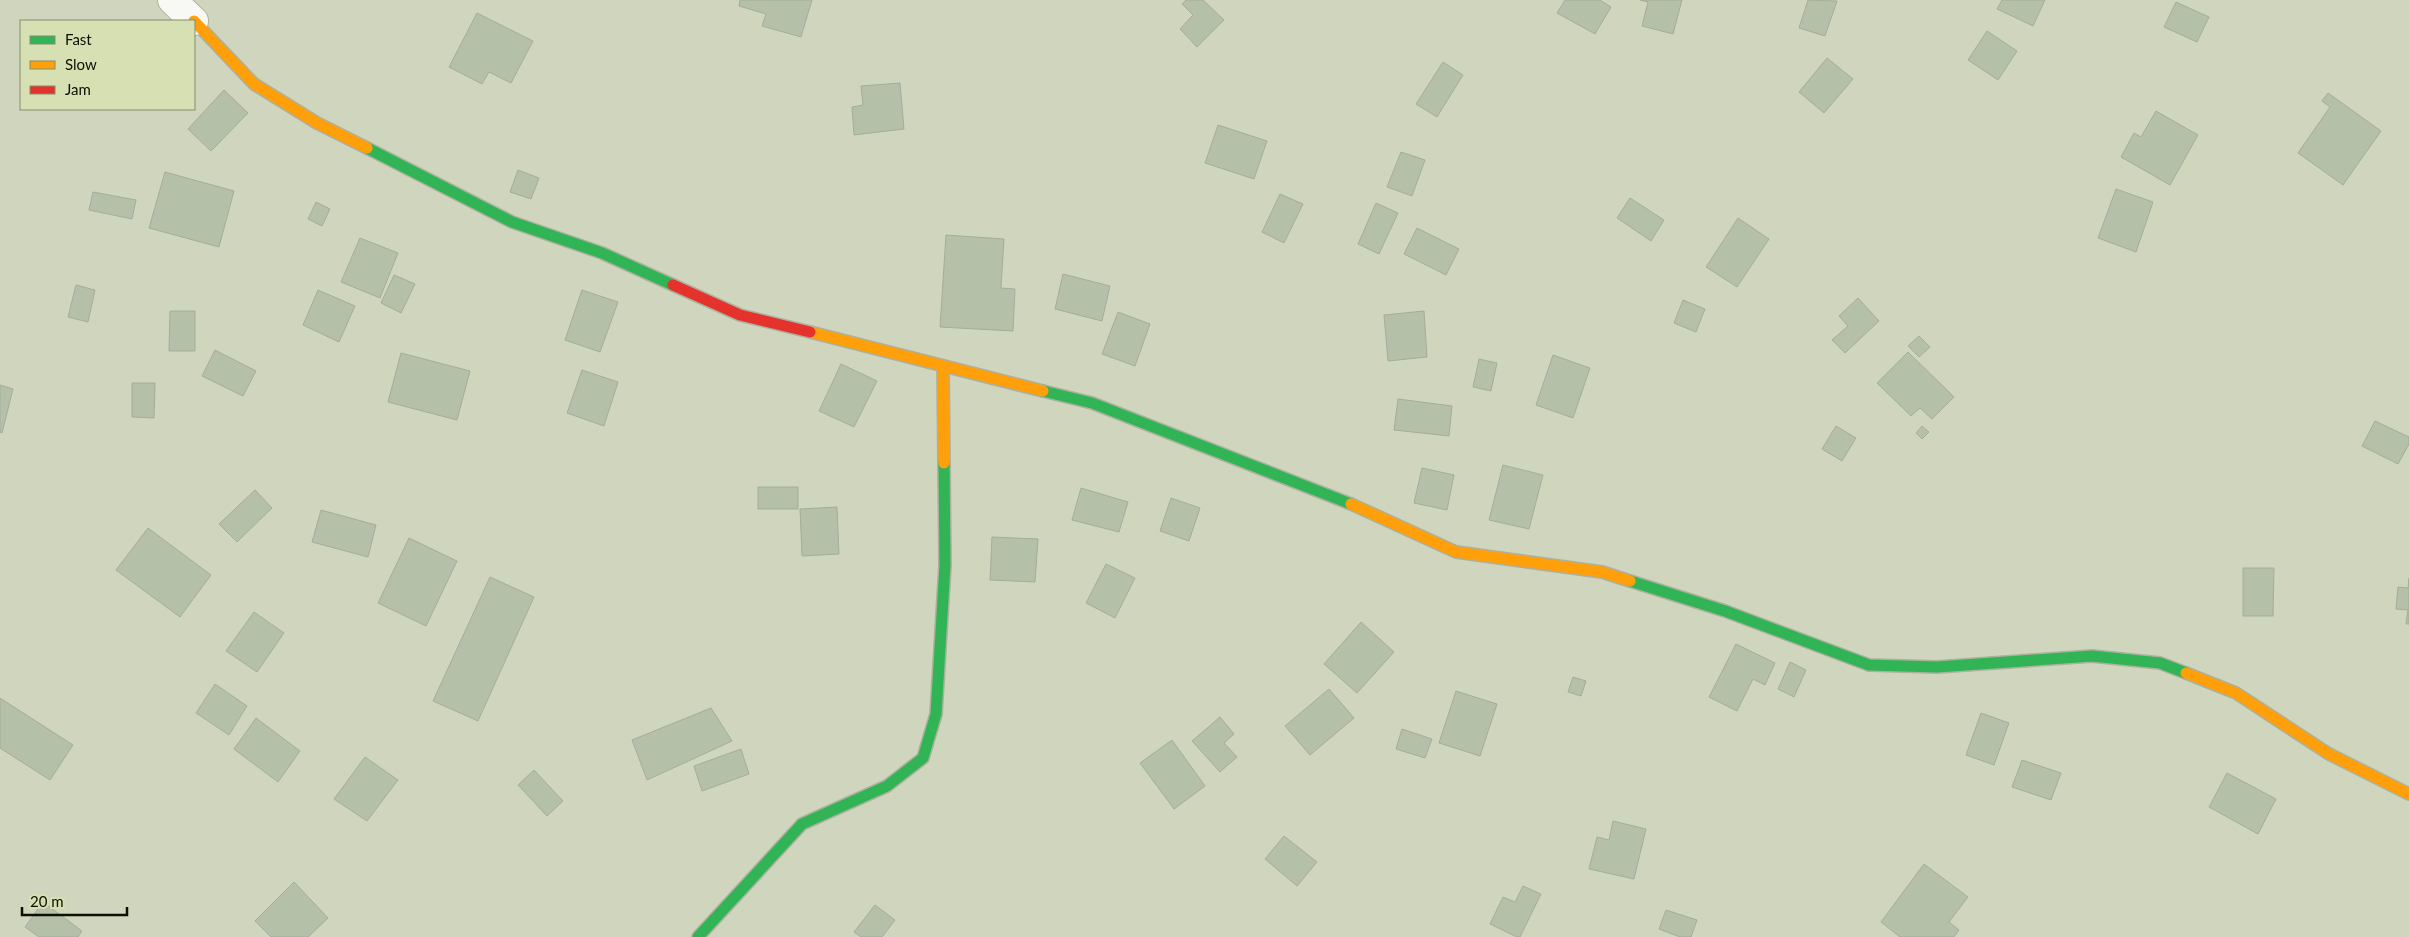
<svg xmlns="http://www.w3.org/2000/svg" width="2409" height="937" font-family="Lato,sans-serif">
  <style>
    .building { fill: #b4c0a8; stroke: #a5ac9b }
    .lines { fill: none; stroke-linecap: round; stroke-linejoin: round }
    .street-casing { stroke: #acb19e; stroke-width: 30 }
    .fast-casing { stroke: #acb19e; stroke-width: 14 }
    .slow-casing { stroke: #acb19e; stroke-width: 14 }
    .jam-casing { stroke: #acb19e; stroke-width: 14 }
    .street { stroke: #f8f9f5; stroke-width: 28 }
    .fast { stroke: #30b455; stroke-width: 11 }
    .slow { stroke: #ff9f0a; stroke-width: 11 }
    .jam { stroke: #e5322d; stroke-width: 11 }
  </style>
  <rect width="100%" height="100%" fill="#d0d6be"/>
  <g class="building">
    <path d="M740,0H812L801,37L762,26L766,14L739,6Z"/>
    <path d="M1186,0H1203L1224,20L1197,47L1180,29L1193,15L1182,4Z"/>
    <path d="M1565,0H1600L1611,7L1595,34L1557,13Z"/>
    <path d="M1640,0H1682L1673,34L1642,26L1648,2Z"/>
    <path d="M1808,0L1837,1L1825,36L1799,28Z"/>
    <path d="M2002,0H2045L2033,26L1997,9Z"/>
    <path d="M2176,2L2209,17L2197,42L2164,27Z"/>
    <path d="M477,13L533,41L511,83L489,72L482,84L449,67Z"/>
    <path d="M1987,31L2017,51L1998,80L1968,60Z"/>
    <path d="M1827,58L1853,79L1824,113L1799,92Z"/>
    <path d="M1443,62L1463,75L1437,117L1416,104Z"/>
    <path d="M900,83L904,129L854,135L852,107L863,105L861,86Z"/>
    <path d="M224,90L248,113L211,151L188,129Z"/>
    <path d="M2328,93L2381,131L2343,185L2298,153L2330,107L2322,101Z"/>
    <path d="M2156,111L2198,135L2170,185L2121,157L2134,133L2141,137Z"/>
    <path d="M1218,125L1267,141L1254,179L1205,163Z"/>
    <path d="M1401,152L1425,160L1412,196L1387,187Z"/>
    <path d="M518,170L539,178L531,199L510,192Z"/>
    <path d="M165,172L234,191L219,247L149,228Z"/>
    <path d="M2116,189L2153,202L2136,252L2098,238Z"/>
    <path d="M93,192L136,200L132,219L89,210Z"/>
    <path d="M1280,194L1303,204L1284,243L1262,232Z"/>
    <path d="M1630,198L1664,220L1651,241L1617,218Z"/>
    <path d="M316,202L330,209L322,226L308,219Z"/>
    <path d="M1376,203L1398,213L1379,254L1358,244Z"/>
    <path d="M1738,218L1769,239L1737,287L1706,267Z"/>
    <path d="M1417,228L1459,249L1446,275L1404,254Z"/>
    <path d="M946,235L1004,239L1001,288L1015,289L1013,331L940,327Z"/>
    <path d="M360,238L398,253L380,298L341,282Z"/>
    <path d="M1063,274L1110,286L1102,321L1055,309Z"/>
    <path d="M394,275L415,284L401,313L381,303Z"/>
    <path d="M76,285L95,290L88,322L68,317Z"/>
    <path d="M318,290L355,306L339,342L303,325Z"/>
    <path d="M582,290L618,302L600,352L565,340Z"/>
    <path d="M1858,298L1879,321L1845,353L1832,340L1848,326L1839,316Z"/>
    <path d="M1683,300L1705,309L1696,332L1674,323Z"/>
    <path d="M170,311H195V351H169Z"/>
    <path d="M1424,311L1427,357L1388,361L1384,315Z"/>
    <path d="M1118,312L1150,324L1135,366L1102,354Z"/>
    <path d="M1919,336L1930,347L1919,357L1908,346Z"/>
    <path d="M215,350L256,371L243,396L202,376Z"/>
    <path d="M1908,352L1954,397L1932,419L1920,408L1911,416L1877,383Z"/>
    <path d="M401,353L470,371L457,420L388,402Z"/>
    <path d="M1553,355L1590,368L1573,418L1536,405Z"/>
    <path d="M1479,359L1497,363L1491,391L1473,387Z"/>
    <path d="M841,364L877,381L854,427L819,411Z"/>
    <path d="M582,370L618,382L604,426L567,413Z"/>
    <path d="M132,383H155L154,418L132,417Z"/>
    <path d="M0,385L13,389L2,433L0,432Z"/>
    <path d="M1398,399L1452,406L1449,436L1394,430Z"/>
    <path d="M2375,421L2409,437V444L2398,464L2362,446Z"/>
    <path d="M1836,426L1856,438L1842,461L1822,449Z"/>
    <path d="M1922,426L1929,432L1922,439L1916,433Z"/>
    <path d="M1503,465L1543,475L1529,529L1489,520Z"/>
    <path d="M1422,468L1454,475L1447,510L1414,503Z"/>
    <rect x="758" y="487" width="40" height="22"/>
    <path d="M1081,488L1128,502L1119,532L1072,520Z"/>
    <path d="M255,490L272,508L237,542L219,524Z"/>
    <path d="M1171,498L1200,508L1189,541L1160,531Z"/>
    <path d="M837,507L839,554L802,556L800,509Z"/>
    <path d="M321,510L376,525L368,557L312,542Z"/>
    <path d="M148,528L211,575L180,617L116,570Z"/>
    <path d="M992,537L1038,539L1035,582L990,580Z"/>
    <path d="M409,538L457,561L426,626L378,603Z"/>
    <path d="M1106,564L1135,578L1115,618L1086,603Z"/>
    <path d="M2243,568H2274L2273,616H2243Z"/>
    <path d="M490,577L534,597L478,721L433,701Z"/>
    <path d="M2409,578V624H2406L2408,610L2396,609L2398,587L2408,588Z"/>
    <path d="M254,612L284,633L257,672L226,651Z"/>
    <path d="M1361,622L1394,652L1357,693L1324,664Z"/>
    <path d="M1736,644L1775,663L1765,685L1753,679L1737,711L1709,697Z"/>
    <path d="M1790,662L1806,670L1794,697L1778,689Z"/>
    <path d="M1573,677L1586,681L1581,696L1568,692Z"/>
    <path d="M215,684L247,706L229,735L196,713Z"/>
    <path d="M1329,689L1354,718L1310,755L1285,726Z"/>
    <path d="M1456,691L1497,704L1480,756L1439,743Z"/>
    <path d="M0,698L73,745L50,780L0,748Z"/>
    <path d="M711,708L732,741L647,780L632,740Z"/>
    <path d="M1981,713L2009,723L1994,765L1966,755Z"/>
    <path d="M1220,717L1234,734L1224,743L1237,757L1220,772L1192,741Z"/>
    <path d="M256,718L300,751L278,782L234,749Z"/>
    <path d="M1402,729L1432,739L1425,758L1396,749Z"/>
    <path d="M1172,740L1205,786L1174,809L1140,763Z"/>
    <path d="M741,749L749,774L702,791L694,766Z"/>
    <path d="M365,757L398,780L367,821L334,799Z"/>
    <path d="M2022,760L2061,773L2051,800L2012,787Z"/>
    <path d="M534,770L563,801L547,816L518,785Z"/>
    <path d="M2227,773L2276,799L2258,834L2209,807Z"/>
    <path d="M1613,821L1646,829L1634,879L1589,869L1597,837L1609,840Z"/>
    <path d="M1284,836L1317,862L1297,886L1265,859Z"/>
    <path d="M1924,864L1968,897L1949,922L1959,930L1954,937H1900L1881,922Z"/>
    <path d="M294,882L328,918L308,937H271L255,921Z"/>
    <path d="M1523,886L1541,894L1520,937H1517L1490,924L1503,897L1515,902Z"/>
    <path d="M43,902L82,931L78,937H39L25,927Z"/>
    <path d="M875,905L895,920L882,937H861L854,932Z"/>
    <path d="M1666,910L1697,920L1691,937H1680L1659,929Z"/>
  </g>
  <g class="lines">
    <g class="street-casing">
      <path id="street" d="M172,0L194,21"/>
    </g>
    <g class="fast-casing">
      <g id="fast">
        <path d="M367,148L512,222L602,253L673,285"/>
        <path d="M1043,391L1092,403L1351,504"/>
        <path d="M1630,581L1725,611L1869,665L1937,667L2092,656L2160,663L2186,673"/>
        <path d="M698,937L802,824L887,786L923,758L936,714L945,565L944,463"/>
      </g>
    </g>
    <g class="slow-casing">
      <g id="slow">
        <path d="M194,21L254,84L317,123L367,148"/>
        <path d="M810,332L1043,391"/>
        <path d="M943,366L944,463"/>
        <path d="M1351,504L1456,552L1602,572L1630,581"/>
        <path d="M2186,673L2236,693L2329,754L2409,794"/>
      </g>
    </g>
    <g class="jam-casing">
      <path id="jam" d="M673,285L740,315L810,332"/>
    </g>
    <use href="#street" class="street"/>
    <use href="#fast" class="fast"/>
    <use href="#slow" class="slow"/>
    <use href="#jam" class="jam"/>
  </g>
  <rect x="20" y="20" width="175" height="90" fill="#d6e0b3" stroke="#858c6c"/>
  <rect x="30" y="36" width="25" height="8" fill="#30b455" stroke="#858c6c"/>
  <text x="65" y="45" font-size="15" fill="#0c0f02">Fast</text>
  <rect x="30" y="61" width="25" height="8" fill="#ff9f0a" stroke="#858c6c"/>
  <text x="65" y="70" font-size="15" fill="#0c0f02">Slow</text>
  <rect x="30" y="86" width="25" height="8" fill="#e5322d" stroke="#858c6c"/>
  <text x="65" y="95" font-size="15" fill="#0c0f02">Jam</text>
  <path d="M22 907v8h105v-8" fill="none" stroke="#0c0f02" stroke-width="2.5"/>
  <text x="30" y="907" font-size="15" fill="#0c0f02" stroke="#d6e0b3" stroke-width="4" paint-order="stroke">20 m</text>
</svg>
